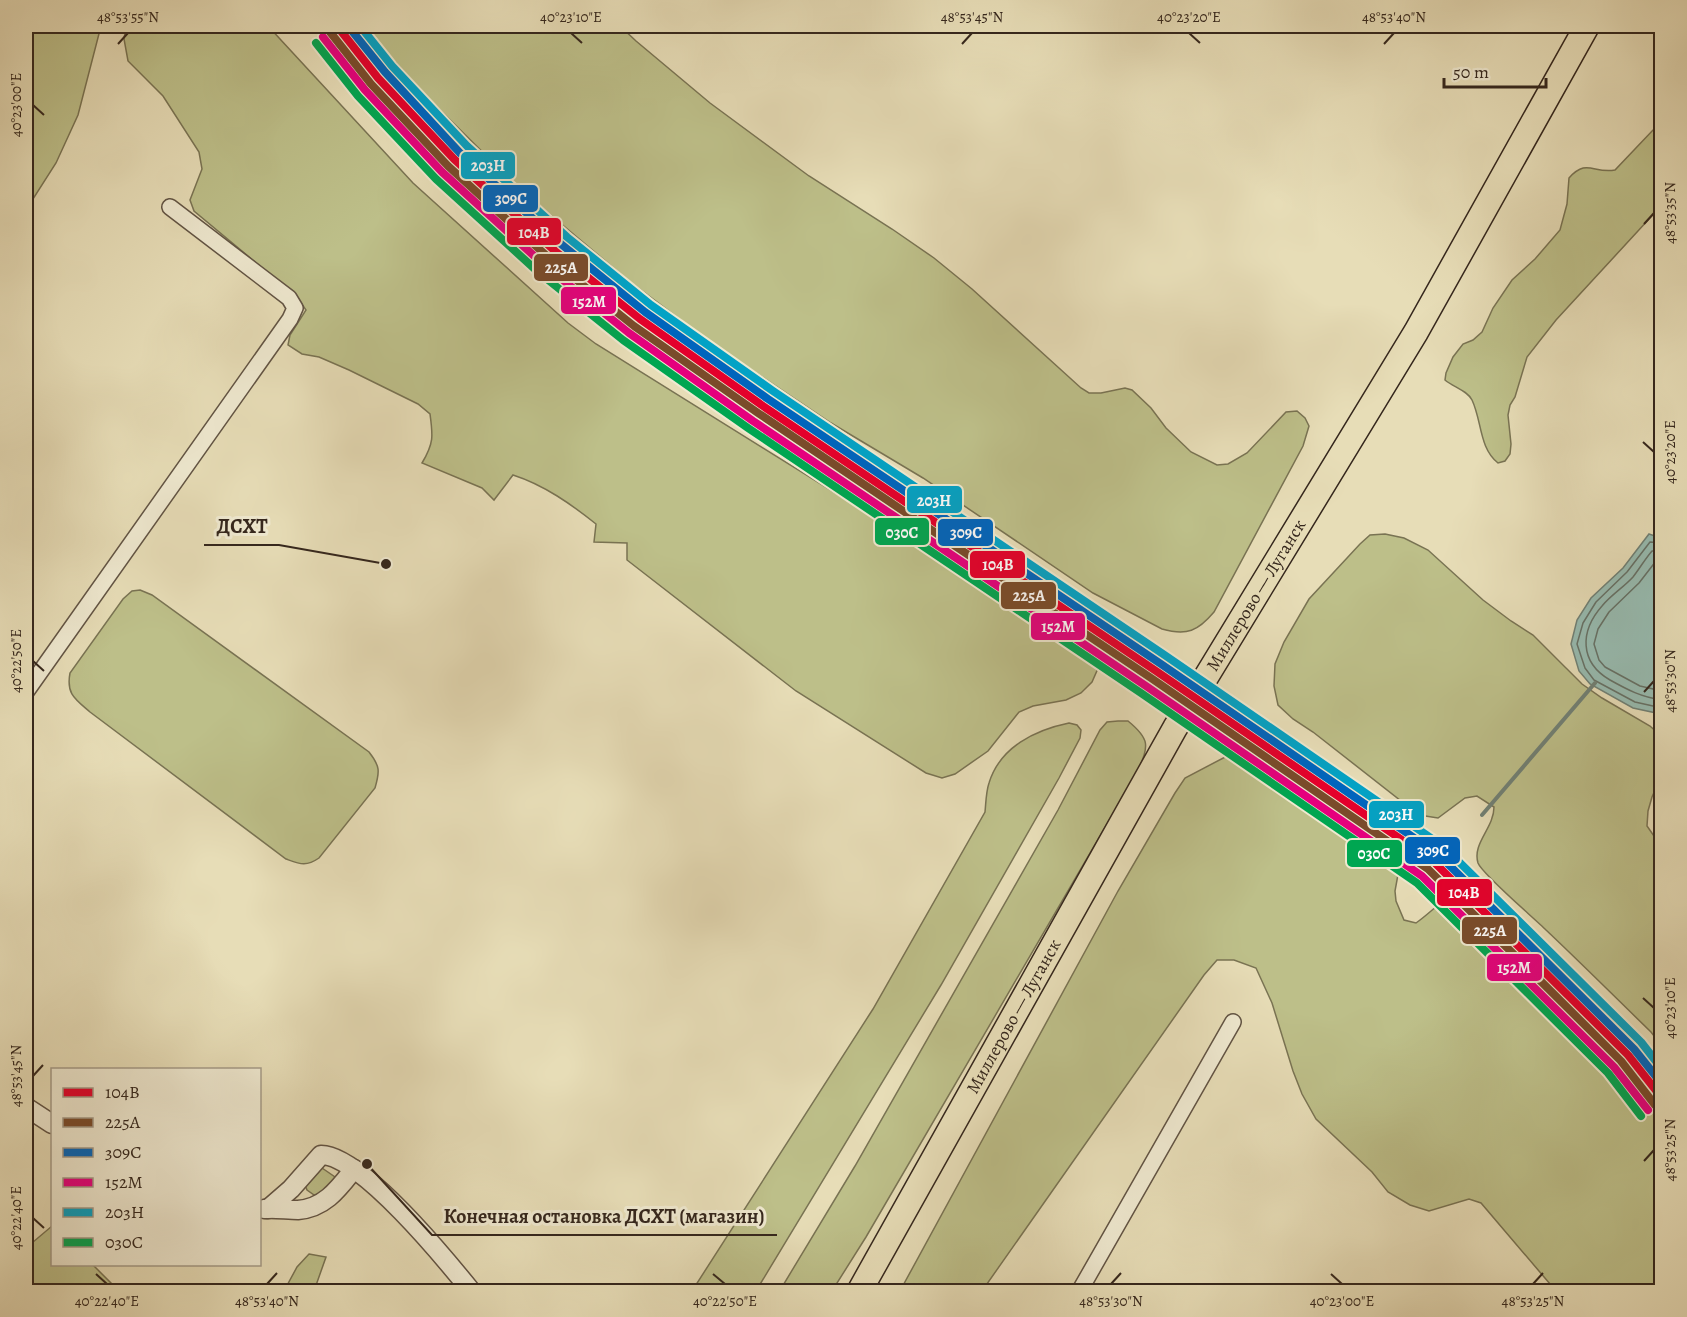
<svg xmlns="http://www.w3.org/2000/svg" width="1687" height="1317" font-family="Alegreya,serif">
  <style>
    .green { fill: #bdbf89; stroke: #797353; stroke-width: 1.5 }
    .water { fill: #97bbb0; stroke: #708075; stroke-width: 1.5 }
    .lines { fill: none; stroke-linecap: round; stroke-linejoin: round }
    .shore { stroke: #667166; stroke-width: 1.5 }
    .stream { stroke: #708075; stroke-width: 4 }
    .minor-casing { stroke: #625444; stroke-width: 18 }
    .tertiary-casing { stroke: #625444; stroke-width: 21 }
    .primary-casing { stroke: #35271d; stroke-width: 27 }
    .minor { stroke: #efe9d0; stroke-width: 15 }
    .tertiary { stroke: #efe9d0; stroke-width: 18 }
    .primary { stroke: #e7ddb7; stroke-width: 24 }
    .rail-1-casing { stroke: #efe9d0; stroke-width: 12 }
    .rail-2-casing { stroke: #efe9d0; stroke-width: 12 }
    .rail-3-casing { stroke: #efe9d0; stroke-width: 12 }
    .rail-4-casing { stroke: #efe9d0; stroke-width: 12 }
    .rail-5-casing { stroke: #efe9d0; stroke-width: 12 }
    .rail-6-casing { stroke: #efe9d0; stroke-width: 12 }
    .rail-1 { stroke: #e4002b; stroke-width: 8 }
    .rail-2 { stroke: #7a4b2a; stroke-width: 8 }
    .rail-3 { stroke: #0065bd; stroke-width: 8 }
    .rail-4 { stroke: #e5007d; stroke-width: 8 }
    .rail-5 { stroke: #03a2c5; stroke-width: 8 }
    .rail-6 { stroke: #00a651; stroke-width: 8 }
    .ticks { fill: none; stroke: #35271d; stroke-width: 2 }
    .labels { text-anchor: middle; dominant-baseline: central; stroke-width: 6; stroke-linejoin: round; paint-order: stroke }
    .street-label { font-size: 18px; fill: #35271d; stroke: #efe9d0 }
    .leader { fill: none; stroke: #35271d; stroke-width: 2 }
    .callout-dot { fill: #35271d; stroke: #efe9d0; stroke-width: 2 }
    .callout-label { font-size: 20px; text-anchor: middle; font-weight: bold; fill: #35271d; stroke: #efe9d0; stroke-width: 6; stroke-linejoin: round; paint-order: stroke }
    .line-badge { stroke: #efe9d0; stroke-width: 2 }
    .badge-label { font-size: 16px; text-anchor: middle; font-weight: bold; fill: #fff }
    .neatline { fill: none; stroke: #35271d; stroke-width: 2 }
    .ticks-label { font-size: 15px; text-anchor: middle; fill: #35271d }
  </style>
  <rect width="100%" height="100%" fill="#e7ddb7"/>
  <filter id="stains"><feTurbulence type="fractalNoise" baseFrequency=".00333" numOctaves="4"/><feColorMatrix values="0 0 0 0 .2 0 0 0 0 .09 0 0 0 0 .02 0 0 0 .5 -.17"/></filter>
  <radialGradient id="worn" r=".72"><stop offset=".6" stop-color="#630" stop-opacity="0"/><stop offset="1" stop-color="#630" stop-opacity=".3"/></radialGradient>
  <g class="green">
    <path d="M26,26H101L78,115L56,163L26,210Z"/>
    <path d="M126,26H268L413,183L568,323L596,344L1078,644L1092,654L1099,666L1092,682L1081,693L1066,700L1033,706L1019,712L988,751L955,774L942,778L926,773L796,691L627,560V543L594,542L596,524C571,504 544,485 513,475L494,500L482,488L422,463C434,443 433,436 430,414L418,404L349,370L319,357L302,354L288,345L290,335L306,310L297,297L194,211L190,200L202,169L199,152L163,96L128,61L124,39Z"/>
    <path d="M362,26H620L636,41L710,103L809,176L892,229L934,258L972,289L1081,388L1089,393H1101L1125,388L1132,390L1151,408L1166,428L1191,452L1217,465L1228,464L1247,453L1286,412L1297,411L1305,418L1309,426L1303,446L1214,612C1198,631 1187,636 1162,629L1093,593L923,478L831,423L713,344L629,281L521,190L432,102Z"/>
    <path d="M1661,125V206L1556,320L1527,357L1515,397L1510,405L1508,415L1511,444L1510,454L1505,461L1498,463C1479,448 1482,421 1472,400C1467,390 1453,387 1445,380L1446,373L1453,357L1463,344L1473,340L1482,332L1493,308L1512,280L1535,259L1560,230L1567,204L1569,178C1587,158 1593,174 1615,170L1653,130Z"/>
    <path d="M1385,534L1404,538L1428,550L1483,600L1511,621L1533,635L1582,684L1602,698L1650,726L1661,736V777L1652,797L1648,811L1647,826L1661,846V1045L1651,1032C1616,998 1581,963 1546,930C1534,918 1482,874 1478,863C1472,843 1494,828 1494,807L1477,796L1465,798L1438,818L1419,815L1313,732L1293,719L1278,705L1274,686L1275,664L1284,642L1309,599L1360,544L1370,535Z"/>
    <path d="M140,590L152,595L369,752C380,766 380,771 375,788L319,858C306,867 300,864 286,859L90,712C75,699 66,694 70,673L123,599L132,591Z"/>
    <path d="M1118,721H1128C1150,739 1149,745 1138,771L866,1237L832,1291L779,1292L855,1166L1058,810L1100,730L1107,722Z"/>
    <path d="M1069,723L1077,725L1081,730L1080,738L1059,778L941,985L756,1291H692L873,1009L985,812C986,802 986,792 989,783C1000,747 1035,730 1069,723Z"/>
    <path d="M1229,755H1253L1262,760L1381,844L1394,856L1399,869L1395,891L1396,901L1404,920L1416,923C1443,904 1439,893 1470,915L1604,1045L1661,1116V1291H1556L1481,1203L1469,1199L1429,1211L1410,1205L1388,1192L1372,1172L1316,1119L1302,1094L1293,1071L1272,1003L1256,968L1234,960H1217L1204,975L982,1291H900L1118,891L1175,793L1185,778Z"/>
    <path d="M322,1168L335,1177L336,1180L317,1197L307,1190L305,1185Z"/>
    <path d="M52,1226V1264L93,1265L119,1291H26V1248Z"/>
    <path d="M309,1254L326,1257L314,1291H284L297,1267Z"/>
  </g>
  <path class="water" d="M1649,534L1661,538V714L1633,708L1590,684L1579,671L1571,644L1577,620L1591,598L1623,568Z"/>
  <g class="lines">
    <g class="shore">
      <path d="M1662,543L1650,542L1627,572L1596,602L1583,623L1577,644L1585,668L1594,680L1635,702L1662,708"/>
      <path d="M1662,551H1652C1645,559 1640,568 1633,577C1624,587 1611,595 1602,606C1580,631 1579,662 1610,680C1628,690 1641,697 1662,700"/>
      <path d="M1662,560L1656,561L1639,583L1609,612L1598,629L1594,644L1599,660L1605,667L1640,686L1662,691"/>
    </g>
    <path class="stream" d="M1482,815L1595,683"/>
    <g class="minor-casing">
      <g id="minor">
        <path d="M26,692L290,319L295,308L289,298L170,207"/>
        <path d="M1079,1292L1233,1022"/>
      </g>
    </g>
    <g class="tertiary-casing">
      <g id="tertiary">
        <path d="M26,1107L52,1124"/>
        <path d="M264,1209C275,1208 287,1210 298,1210C325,1208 339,1188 354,1169"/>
        <path d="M268,1209L291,1189L321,1155C360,1154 447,1261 472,1292"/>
      </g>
    </g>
    <g class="primary-casing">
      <g id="primary">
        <path id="s1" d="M859,1292L1175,728L1416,332L1587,26"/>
      </g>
    </g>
    <use href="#minor" class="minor"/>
    <use href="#tertiary" class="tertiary"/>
    <use href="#primary" class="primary"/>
    <g class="rail-1-casing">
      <path id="rail-1" d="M337,26L378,78L454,159L555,251L640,319L763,406L1156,671L1434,862L1628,1055L1662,1098"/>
    </g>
    <g class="rail-2-casing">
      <path id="rail-2" d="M330,32L371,84L448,166L549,258L634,326L758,413L1151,678L1428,869L1621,1061L1655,1105"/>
    </g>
    <g class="rail-3-casing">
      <path id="rail-3" d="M348,26L385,72L460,153L561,244L645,312L768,399L1161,664L1439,855L1634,1049L1662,1084"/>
    </g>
    <g class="rail-4-casing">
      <path id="rail-4" d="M323,37L365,90L442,172L543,264L629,333L753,421L1146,686L1422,876L1614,1067L1648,1110"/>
    </g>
    <g class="rail-5-casing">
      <path id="rail-5" d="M360,26L392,66L467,146L567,237L651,305L773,391L1166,656L1444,847L1641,1042L1662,1069"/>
    </g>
    <g class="rail-6-casing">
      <path id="rail-6" d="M316,43L358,96L436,179L537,271L623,340L748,428L1141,693L1417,883L1608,1073L1641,1116"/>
    </g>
    <use href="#rail-1" class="rail-1"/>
    <use href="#rail-2" class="rail-2"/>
    <use href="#rail-3" class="rail-3"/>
    <use href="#rail-4" class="rail-4"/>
    <use href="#rail-5" class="rail-5"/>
    <use href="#rail-6" class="rail-6"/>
  </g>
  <path class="ticks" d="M571,33L582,43M1189,33L1200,43M118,44L128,33M962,44L972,33M1384,44L1394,33M33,105L44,115M1644,224L1654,213M1643,442L1654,452M33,661L44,671M1644,692L1654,681M1643,998L1654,1008M33,1076L43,1065M1644,1161L1654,1150M33,1218L44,1228M96,1274L107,1284M713,1274L725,1284M1331,1274L1342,1284M267,1284L277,1273M1111,1284L1121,1273M1533,1284L1543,1273"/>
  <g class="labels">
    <g class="street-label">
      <text stroke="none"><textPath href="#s1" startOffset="802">Миллерово — Луганск</textPath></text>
      <text stroke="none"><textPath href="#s1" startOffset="316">Миллерово — Луганск</textPath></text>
    </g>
  </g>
  <path class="leader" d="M386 564L279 545H204M367 1164L432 1235H777"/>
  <g class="callout-dot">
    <circle cx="386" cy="564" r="6"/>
    <circle cx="367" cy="1164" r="6"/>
  </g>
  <g class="callout-label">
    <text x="242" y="533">ДСХТ</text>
    <text x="604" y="1223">Конечная остановка ДСХТ (магазин)</text>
  </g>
  <g class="line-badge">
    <rect x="460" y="151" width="56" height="29" rx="6" fill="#03a2c5"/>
    <rect x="482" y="184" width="57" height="29" rx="6" fill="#0065bd"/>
    <rect x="506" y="217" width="56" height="29" rx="6" fill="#e4002b"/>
    <rect x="533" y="253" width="56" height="29" rx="6" fill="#7a4b2a"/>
    <rect x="560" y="286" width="57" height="29" rx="6" fill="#e5007d"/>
    <rect x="906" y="485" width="57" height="29" rx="6" fill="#03a2c5"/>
    <rect x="874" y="517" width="56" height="29" rx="6" fill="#00a651"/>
    <rect x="937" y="518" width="57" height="29" rx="6" fill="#0065bd"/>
    <rect x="969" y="550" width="57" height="29" rx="6" fill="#e4002b"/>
    <rect x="1000" y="581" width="57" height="29" rx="6" fill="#7a4b2a"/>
    <rect x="1030" y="612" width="56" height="29" rx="6" fill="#e5007d"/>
    <rect x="1368" y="800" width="57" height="29" rx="6" fill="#03a2c5"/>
    <rect x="1404" y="836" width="57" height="29" rx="6" fill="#0065bd"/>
    <rect x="1346" y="839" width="57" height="29" rx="6" fill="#00a651"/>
    <rect x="1436" y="878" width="57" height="29" rx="6" fill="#e4002b"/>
    <rect x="1461" y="916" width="57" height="29" rx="6" fill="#7a4b2a"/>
    <rect x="1486" y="953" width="57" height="29" rx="6" fill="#e5007d"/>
  </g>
  <g class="badge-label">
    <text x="488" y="171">203Н</text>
    <text x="511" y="204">309С</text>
    <text x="534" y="238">104В</text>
    <text x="561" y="273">225А</text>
    <text x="589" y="307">152М</text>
    <text x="934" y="506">203Н</text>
    <text x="902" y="538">030C</text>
    <text x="966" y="538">309С</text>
    <text x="998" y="570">104В</text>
    <text x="1029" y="601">225А</text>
    <text x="1058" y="632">152М</text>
    <text x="1396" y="820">203Н</text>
    <text x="1433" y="856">309С</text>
    <text x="1374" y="859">030C</text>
    <text x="1464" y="898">104В</text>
    <text x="1490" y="936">225А</text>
    <text x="1514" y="973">152М</text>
  </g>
  <rect width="1687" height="1317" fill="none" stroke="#e7ddb7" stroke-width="66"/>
  <rect x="51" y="1068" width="210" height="198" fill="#efe9d0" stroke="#a59b88" stroke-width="1.5"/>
  <rect x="63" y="1088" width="30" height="9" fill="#e4002b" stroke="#a59b88" stroke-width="1.5"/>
  <text x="105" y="1098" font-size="18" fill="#35271d">104В</text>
  <rect x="63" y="1118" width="30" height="9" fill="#7a4b2a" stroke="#a59b88" stroke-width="1.5"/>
  <text x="105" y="1128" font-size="18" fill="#35271d">225А</text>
  <rect x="63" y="1148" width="30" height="9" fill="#0065bd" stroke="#a59b88" stroke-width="1.5"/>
  <text x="105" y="1158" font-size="18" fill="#35271d">309С</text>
  <rect x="63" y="1178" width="30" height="9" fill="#e5007d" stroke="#a59b88" stroke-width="1.5"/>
  <text x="105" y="1188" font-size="18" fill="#35271d">152М</text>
  <rect x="63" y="1208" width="30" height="9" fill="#03a2c5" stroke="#a59b88" stroke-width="1.5"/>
  <text x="105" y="1218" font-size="18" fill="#35271d">203Н</text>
  <rect x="63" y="1238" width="30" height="9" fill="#00a651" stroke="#a59b88" stroke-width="1.5"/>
  <text x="105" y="1248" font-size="18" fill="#35271d">030C</text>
  <path d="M1444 78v9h102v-9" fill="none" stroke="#35271d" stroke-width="3"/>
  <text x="1453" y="78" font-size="18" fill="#35271d" stroke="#efe9d0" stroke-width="4.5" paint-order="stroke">50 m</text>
  <rect x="33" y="33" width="1621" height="1251" class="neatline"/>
  <g class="ticks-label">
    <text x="128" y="22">48°53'55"N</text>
    <text x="571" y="22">40°23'10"E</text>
    <text x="972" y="22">48°53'45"N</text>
    <text x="1189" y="22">40°23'20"E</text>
    <text x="1394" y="22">48°53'40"N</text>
    <text transform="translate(16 105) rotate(-90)" y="5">40°23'00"E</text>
    <text transform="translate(1670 213) rotate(-90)" y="5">48°53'35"N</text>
    <text transform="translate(1670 452) rotate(-90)" y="5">40°23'20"E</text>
    <text transform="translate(16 661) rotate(-90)" y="5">40°22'50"E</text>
    <text transform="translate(1670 681) rotate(-90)" y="5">48°53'30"N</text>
    <text transform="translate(1670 1008) rotate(-90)" y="5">40°23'10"E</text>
    <text transform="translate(16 1076) rotate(-90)" y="5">48°53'45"N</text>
    <text transform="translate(1670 1150) rotate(-90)" y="5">48°53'25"N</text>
    <text transform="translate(16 1218) rotate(-90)" y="5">40°22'40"E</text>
    <text x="107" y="1306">40°22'40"E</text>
    <text x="267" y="1306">48°53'40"N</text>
    <text x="725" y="1306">40°22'50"E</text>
    <text x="1111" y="1306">48°53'30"N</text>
    <text x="1342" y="1306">40°23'00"E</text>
    <text x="1533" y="1306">48°53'25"N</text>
  </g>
  <rect width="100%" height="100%" filter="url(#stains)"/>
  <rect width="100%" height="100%" fill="url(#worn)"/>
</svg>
